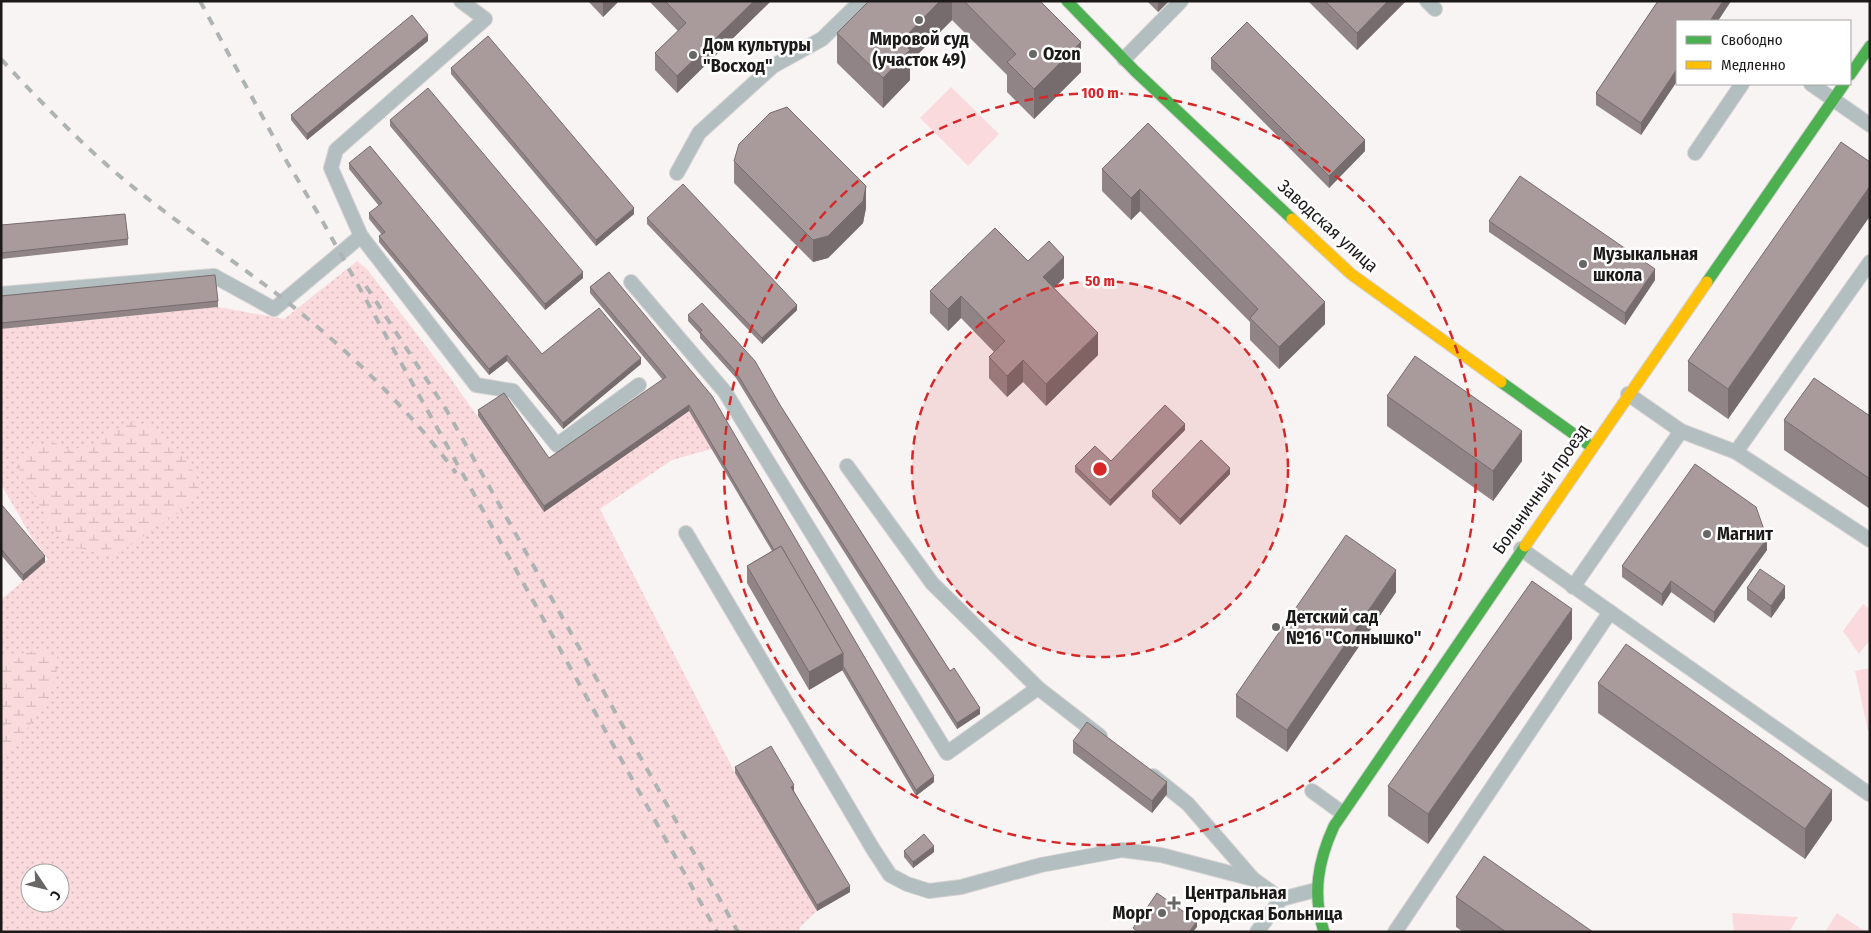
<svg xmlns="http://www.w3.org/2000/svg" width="1871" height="933" font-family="'Fira Sans Condensed',sans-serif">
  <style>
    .grass { fill: url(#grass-dots); fill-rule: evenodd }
    .wetland { fill: url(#wetland-marsh) }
    .park { fill: #fbdadd }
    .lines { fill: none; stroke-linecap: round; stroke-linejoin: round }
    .lane-casing { stroke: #d5d2d2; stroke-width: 16 }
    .fast-casing { stroke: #d5d2d2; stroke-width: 13 }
    .slow-casing { stroke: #d5d2d2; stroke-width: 13 }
    .lane { stroke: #b3bec0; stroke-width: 14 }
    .fast { stroke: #4caf50; stroke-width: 11 }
    .slow { stroke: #ffc107; stroke-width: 11 }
    .rail { stroke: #aeb3b4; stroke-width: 4; stroke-dasharray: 9 9; stroke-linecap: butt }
    .wall { fill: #918486 }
    .shaded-wall { fill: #766c6d }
    .building { fill: #a99a9c; stroke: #766c6d }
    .ring { fill: none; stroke: #d62828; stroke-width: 2.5; stroke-dasharray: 9 6 }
    .poi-dot { fill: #696666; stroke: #fff; stroke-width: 2 }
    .labels { text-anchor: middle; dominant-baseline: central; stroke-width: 5; stroke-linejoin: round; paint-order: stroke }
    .poi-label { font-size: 18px; font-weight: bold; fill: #1c1919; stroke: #fff; text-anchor: start }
    .street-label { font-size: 18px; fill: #1c1919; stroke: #fff }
    .centre { fill: #d62828; stroke: #fff; stroke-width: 2.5 }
    .ring-label { font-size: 15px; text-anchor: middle; font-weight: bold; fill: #d62828; stroke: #fff; stroke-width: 5; stroke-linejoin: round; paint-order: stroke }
  </style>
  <defs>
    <pattern id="grass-dots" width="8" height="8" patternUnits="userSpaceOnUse" patternTransform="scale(1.25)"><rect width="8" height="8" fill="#fbdadd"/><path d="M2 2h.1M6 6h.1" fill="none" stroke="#d7babd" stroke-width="1.8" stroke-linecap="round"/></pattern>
    <pattern id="wetland-marsh" width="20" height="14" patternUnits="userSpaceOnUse" patternTransform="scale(1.25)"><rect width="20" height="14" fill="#fbdadd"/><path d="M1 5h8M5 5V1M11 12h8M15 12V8" fill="none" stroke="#d7babd"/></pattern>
  </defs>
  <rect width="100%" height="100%" fill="#f9f4f4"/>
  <path class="grass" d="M357,261L367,269L449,376L544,511L689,411L692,415L712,449L672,460L600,509L735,773L817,911L800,927L799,932H1V600L48,559L32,538L1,484V329L218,307L284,319ZM30,873H60V903H30Z"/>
  <g class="wetland">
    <path d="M131,422L152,428L188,462L200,484L187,507L113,557L75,547L52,528L16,463L28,448L53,442L69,450L97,445L106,434Z"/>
    <path d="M48,649L57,657C61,692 23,735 1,760V657Z"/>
  </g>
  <g class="park">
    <path d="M951,87L999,134L968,166L920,118Z"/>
    <path d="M1863,604L1870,609V640L1859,654L1843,631Z"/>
    <path d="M1870,668V731H1868L1855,671Z"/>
    <path d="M1732,913L1798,917L1789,932H1734Z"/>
    <path d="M1837,913L1866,932H1825Z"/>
  </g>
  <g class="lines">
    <g class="lane-casing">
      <g id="lane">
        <path d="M461,1L485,19L336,150L331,168L361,236L476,385L513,391L557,445L639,385"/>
        <path d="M1427,1L1435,9"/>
        <path d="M1124,59L1181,1"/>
        <path d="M1811,84L1870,125"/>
        <path d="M1695,153L1742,84"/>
        <path d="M677,173L699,133L773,66L822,39L861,1"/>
        <path d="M631,282L725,392L947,753L1038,688"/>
        <path d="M1,294L214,276L274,309L361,236"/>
        <path d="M1628,394L1681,431L1736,452L1870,540"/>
        <path d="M1736,452L1870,262"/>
        <path d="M847,466L932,583L1038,688L1100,736"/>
        <path d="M686,533L873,849L890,875L907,884L929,891L961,887L1041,865L1122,850L1161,855L1253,879L1281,899"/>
        <path d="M1573,587L1681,431"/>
        <path d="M1610,612L1869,794"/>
        <path d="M1153,776L1188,804L1253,879"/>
        <path d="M1312,791L1341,812"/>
        <path d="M1257,932L1281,899L1316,890"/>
        <path d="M1395,932L1610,612L1521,549"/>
      </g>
    </g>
    <g class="fast-casing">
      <g id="fast">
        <path d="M1067,1L1135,71L1292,219"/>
        <path d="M1850,75L1870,46"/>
        <path d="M1707,282L1844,84"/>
        <path d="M1501,382L1592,447"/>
        <path d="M1324,932C1312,894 1318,861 1334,826L1525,546"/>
      </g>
    </g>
    <g class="slow-casing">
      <g id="slow">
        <path d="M1292,219L1351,274L1501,382"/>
        <path d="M1525,546L1707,282"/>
      </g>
    </g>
    <use href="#lane" class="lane"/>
    <use href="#fast" class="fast"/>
    <use href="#slow" class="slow"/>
    <g class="rail">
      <path d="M200,1L287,162L319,215L717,932"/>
      <path d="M1,59C35,96 70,132 108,166C164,215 227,255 286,301C349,351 408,408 456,473"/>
      <path d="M366,286L447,411L738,932"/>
    </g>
  </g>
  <g class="wall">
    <path d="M588,1H619L603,17Z"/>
    <path d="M649,1H771L677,93L655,70V53L678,31Z"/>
    <path d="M869,1H1040L1081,72L1034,119L1007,92V75L952,20L910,62V80L883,108L837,63V33Z"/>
    <path d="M1147,1H1169L1158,12Z"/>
    <path d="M1308,1H1405V2L1357,50Z"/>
    <path d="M1658,1H1731L1641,135L1596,105V93Z"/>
    <path d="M428,41L307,140L291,120V115Z"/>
    <path d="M1211,58L1365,151L1329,188L1211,69Z"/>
    <path d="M451,68L634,214L596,246L451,74Z"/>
    <path d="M390,120L583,278L545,310L390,126Z"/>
    <path d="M1148,123L1325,324L1279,369L1250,340V322L1140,211L1131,220L1102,191V169Z"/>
    <path d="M734,161L866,208L863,223L828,258L813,262L734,183Z"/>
    <path d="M1870,162V216L1728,419L1688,391V361Z"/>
    <path d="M349,163L542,354L641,364L563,429L507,361L489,375L379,242V236L382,235L369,219V213L379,206L349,169Z"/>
    <path d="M647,218L797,310L762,344L647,224Z"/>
    <path d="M1489,221L1655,280L1625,325L1489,232Z"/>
    <path d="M1,225L128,239V245L1,259Z"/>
    <path d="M1028,261L1064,278L1054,288L1098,355L1046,406L1023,382L1007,397L989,378V357L994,352L961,318L948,331L930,313V291Z"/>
    <path d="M609,272L934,782L916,796L842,670L809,690L747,583V566L772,551L689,411L544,512L478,416V410L549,458L663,380L590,293V287Z"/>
    <path d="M1,296L218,301V307L1,329Z"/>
    <path d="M688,315L780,405L950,671L980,714L957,729L799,481L736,378L700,338V334L688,321Z"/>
    <path d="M1387,396L1522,461L1493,501L1387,426Z"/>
    <path d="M1870,416V509L1784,450V420Z"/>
    <path d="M1185,430L1110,506L1075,472V466L1111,461Z"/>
    <path d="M1230,474L1180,525L1152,497V491Z"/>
    <path d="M1,504L45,562L23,581L1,555Z"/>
    <path d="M1767,550L1714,623L1671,592L1662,606L1622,577V566Z"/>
    <path d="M1747,588L1785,598L1771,618L1747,600Z"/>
    <path d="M1396,592L1287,752L1236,717V695Z"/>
    <path d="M1572,639L1428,844L1388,816V786Z"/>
    <path d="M1598,683L1832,820L1805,859L1598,713Z"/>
    <path d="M1073,741L1167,794L1152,813L1073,753Z"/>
    <path d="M735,767L794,791L850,892L817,911L735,773Z"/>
    <path d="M904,851L934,852L913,868L904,857Z"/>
    <path d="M1456,897L1593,932H1463L1456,927Z"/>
  </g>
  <g class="shaded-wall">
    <path d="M603,1H619L603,17Z"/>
    <path d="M754,1H771L677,93V76Z"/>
    <path d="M940,1H952V20L910,62V80L883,108V78L901,41Z"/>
    <path d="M1158,1H1169L1158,12Z"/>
    <path d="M1388,1H1405V2L1357,50V33Z"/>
    <path d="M1723,1H1731L1718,21H1710Z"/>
    <path d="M428,35V41L307,140V134Z"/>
    <path d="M1081,42V72L1034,119V89Z"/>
    <path d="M1677,69V81L1641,135V123Z"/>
    <path d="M1365,140V151L1329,188V176Z"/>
    <path d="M866,186V208L863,223L828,258L813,262V240Z"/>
    <path d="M1870,186V216L1728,419V389Z"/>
    <path d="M1140,189V211L1131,220V198Z"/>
    <path d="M634,208V214L596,246V240Z"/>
    <path d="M1064,257V278L1043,299V277Z"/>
    <path d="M1655,269V280L1625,325V313Z"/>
    <path d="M583,272V278L545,310V304Z"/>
    <path d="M961,296V318L948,331V309Z"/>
    <path d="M1325,302V324L1279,369V347Z"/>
    <path d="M797,305V310L762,344V338Z"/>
    <path d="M1098,333V355L1046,406V384Z"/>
    <path d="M507,355V361L489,375V369Z"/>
    <path d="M641,358V364L563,429V423Z"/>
    <path d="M1023,360V382L1007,397V376Z"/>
    <path d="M689,405V411L544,512V506Z"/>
    <path d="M1185,424V430L1110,506V500Z"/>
    <path d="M1522,431V461L1493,501V471Z"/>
    <path d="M1230,468V474L1180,525V519Z"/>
    <path d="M1767,538V550L1714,623V612Z"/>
    <path d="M45,556V562L23,581V575Z"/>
    <path d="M1396,570V592L1287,752V730Z"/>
    <path d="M1671,581V592L1662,606V594Z"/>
    <path d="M1785,586V598L1771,618V606Z"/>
    <path d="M1572,609V639L1428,844V814Z"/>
    <path d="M843,653V670L809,690V672Z"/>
    <path d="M980,708V714L957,729V723Z"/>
    <path d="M934,776V782L916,796V790Z"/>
    <path d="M1167,782V794L1152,813V801Z"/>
    <path d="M794,785V791L791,793V787Z"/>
    <path d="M1832,790V820L1805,859V829Z"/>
    <path d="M934,846V852L913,868V862Z"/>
    <path d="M850,886V892L817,911V905Z"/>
    <path d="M1197,921V927L1193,932H1189Z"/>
  </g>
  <g class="building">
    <path d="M665,1H754L677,76L655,53L686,23Z"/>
    <path d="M869,1H940L901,41L910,50L883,78L837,33Z"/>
    <path d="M964,1H1040L1081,42L1034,89L1007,62L1016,54Z"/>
    <path d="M1325,1H1388L1357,33Z"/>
    <path d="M1658,1H1723L1710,21H1677V69L1641,123L1596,93Z"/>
    <path d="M412,15L428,35L307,134L291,115Z"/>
    <path d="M1247,22L1365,140L1329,176L1211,58Z"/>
    <path d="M488,36L634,208L596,240L451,68Z"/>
    <path d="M428,88L583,272L545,304L390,120Z"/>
    <path d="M787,107L866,186L863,201L828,236L813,240L734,161L739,144L770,113Z"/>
    <path d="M1148,123L1325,302L1279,347L1250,318L1258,309L1140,189L1131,198L1102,169Z"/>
    <path d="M1841,142L1870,162V186L1728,389L1688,361Z"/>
    <path d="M370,146L542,354L599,308L641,358L563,423L507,355L489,369L379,236L385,232L369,213L382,203L349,163Z"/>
    <path d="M1520,176L1655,269L1625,313L1489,221Z"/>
    <path d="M683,184L797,305L762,338L647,218Z"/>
    <path d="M125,214L128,239L1,253V225Z"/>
    <path d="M995,228L1028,261L1049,241L1064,257L1043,277L1098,333L1046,384L1023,360L1007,376L989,357L1005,341L961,296L948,309L930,291Z"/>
    <path d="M609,272L712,396L934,776L916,790L843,666V653L781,546L774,550L689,405L544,506L478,410L504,393L549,458L666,377L590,287Z"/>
    <path d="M215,275L218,301L1,323V296Z"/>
    <path d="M702,303L755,361L780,405L950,671L954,668L980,708L957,723L799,475L736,372L700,332L702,330L688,315Z"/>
    <path d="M1415,356L1522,431L1493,471L1387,396Z"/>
    <path d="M1814,378L1870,416V479L1784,420Z"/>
    <path d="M1165,405L1185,424L1110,500L1075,466L1095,446L1111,461Z"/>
    <path d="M1201,440L1230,468L1180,519L1152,491Z"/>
    <path d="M1695,464L1756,507L1767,538L1714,612L1671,581L1662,594L1622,566Z"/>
    <path d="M1,504L45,556L23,575L1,549Z"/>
    <path d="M1346,535L1396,570L1287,730L1236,695Z"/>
    <path d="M781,546L843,653L809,672L747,566Z"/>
    <path d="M1760,569L1785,586L1771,606L1747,588Z"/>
    <path d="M1532,581L1572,609L1428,814L1388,786Z"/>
    <path d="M1626,644L1832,790L1805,829L1598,683Z"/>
    <path d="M1087,722L1167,782L1152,801L1073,741Z"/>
    <path d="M771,746L794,785L791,787L850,886L817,905L735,767Z"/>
    <path d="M924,834L934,846L913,862L904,851Z"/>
    <path d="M1484,856L1593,932H1506L1456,897Z"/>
    <path d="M1157,893L1197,921L1189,932H1138L1133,928Z"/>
  </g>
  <circle cx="1100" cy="469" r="188" fill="#d62828" fill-opacity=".12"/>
  <g class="ring">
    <circle cx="1100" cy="469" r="188"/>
    <circle cx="1100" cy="469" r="376"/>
  </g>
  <g class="poi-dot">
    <circle cx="919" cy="20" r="5"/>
    <circle cx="1033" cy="54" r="5"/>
    <circle cx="693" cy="55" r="5"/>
    <circle cx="1583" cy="264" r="5"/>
    <circle cx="1707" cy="534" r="5"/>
    <circle cx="1276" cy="627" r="5"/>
    <path d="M1171.5 895.5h5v5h5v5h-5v5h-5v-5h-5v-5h5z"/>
    <circle cx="1162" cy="913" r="5"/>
  </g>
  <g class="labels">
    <g class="poi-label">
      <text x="919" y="39" text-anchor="middle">Мировой суд<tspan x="919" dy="21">(участок 49)</tspan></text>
      <text x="703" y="45">Дом культуры<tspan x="703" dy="21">"Восход"</tspan></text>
      <text x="1043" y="54">Ozon</text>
      <text x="1593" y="254">Музыкальная<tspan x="1593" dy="21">школа</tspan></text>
      <text x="1717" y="534">Магнит</text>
      <text x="1286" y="617">Детский сад<tspan x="1286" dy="21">№16 "Солнышко"</tspan></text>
      <text x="1185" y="893">Центральная<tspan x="1185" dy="21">Городская Больница</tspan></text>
      <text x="1152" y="913" text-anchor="end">Морг</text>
    </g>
    <g class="street-label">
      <text transform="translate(1328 226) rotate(42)">Заводская улица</text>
      <text transform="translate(1541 489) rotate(-55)">Больничный проезд</text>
    </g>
  </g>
  <circle cx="1100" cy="469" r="8" class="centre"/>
  <g class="ring-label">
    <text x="1100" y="98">100 m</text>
    <text x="1100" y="286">50 m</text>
  </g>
  <rect width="1871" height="933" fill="none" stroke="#1c1919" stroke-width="5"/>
  <rect x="1676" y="20" width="175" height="65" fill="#ffffff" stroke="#a4a3a3"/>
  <rect x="1686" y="36" width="25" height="8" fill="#4caf50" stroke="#a4a3a3"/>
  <text x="1721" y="45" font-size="15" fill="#1c1919">Свободно</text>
  <rect x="1686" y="61" width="25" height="8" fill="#ffc107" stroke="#a4a3a3"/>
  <text x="1721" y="70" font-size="15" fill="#1c1919">Медленно</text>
  <g transform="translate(45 888) rotate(125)"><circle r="24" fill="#ffffff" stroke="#a4a3a3"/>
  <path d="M0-4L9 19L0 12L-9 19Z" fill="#696666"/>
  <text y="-8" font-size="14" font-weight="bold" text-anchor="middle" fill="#1c1919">С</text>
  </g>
</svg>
